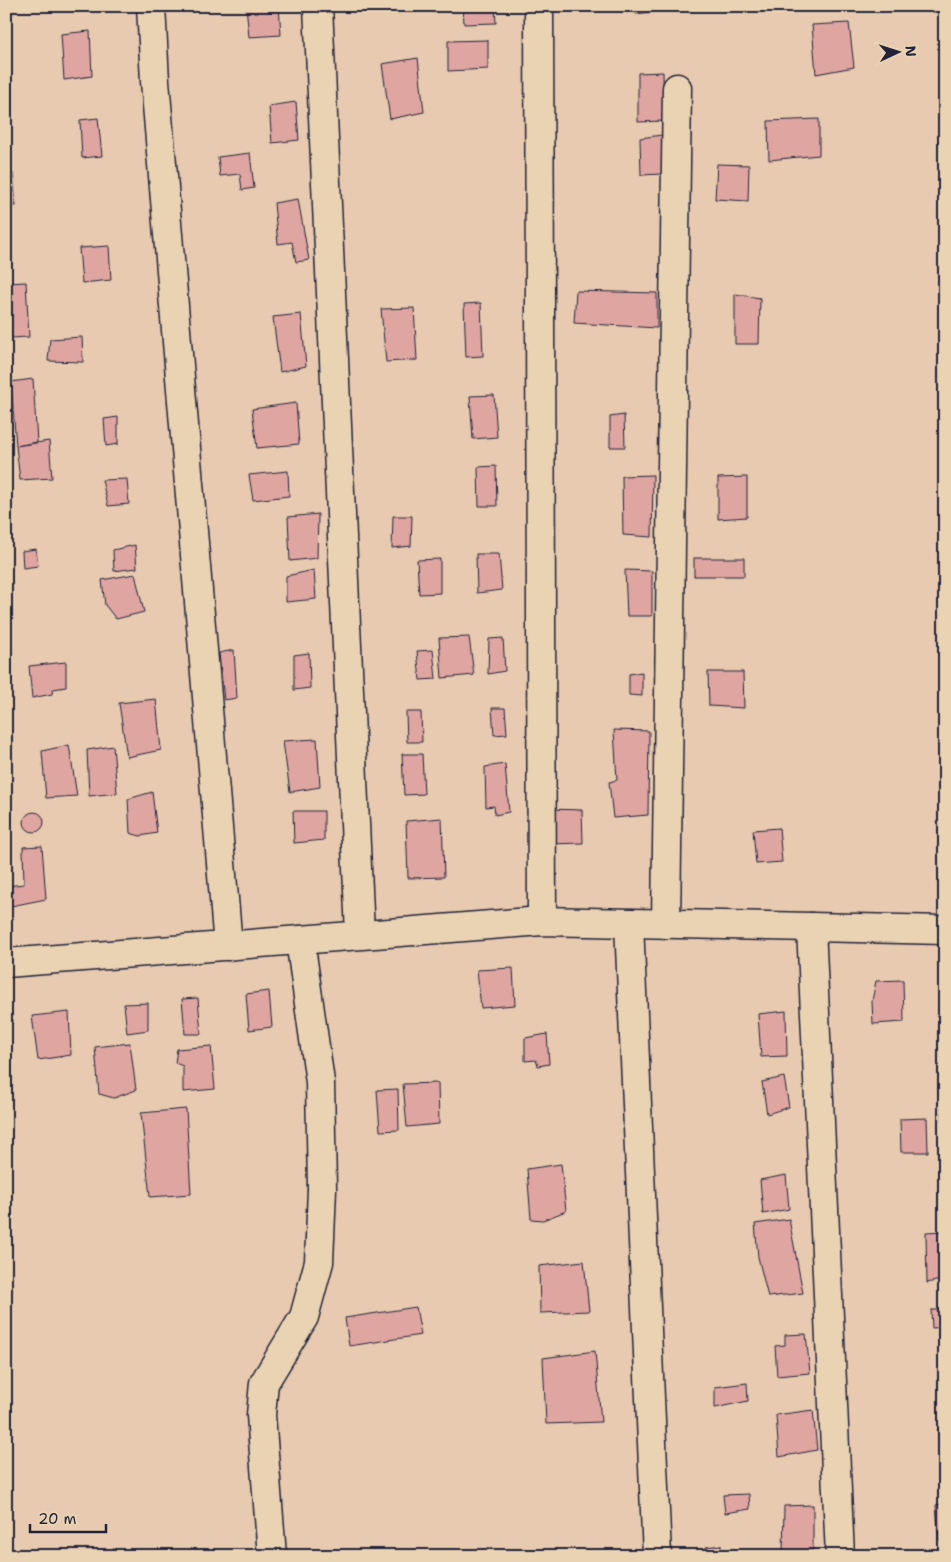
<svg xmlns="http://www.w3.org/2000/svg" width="951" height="1562" font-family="'Shantell Sans',sans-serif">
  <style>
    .building { fill: #dfa5a1; stroke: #22223b }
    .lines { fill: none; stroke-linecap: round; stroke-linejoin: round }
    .minor-casing { stroke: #22223b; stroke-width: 31 }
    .minor { stroke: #e9d3b2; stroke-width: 28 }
  </style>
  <rect width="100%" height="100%" fill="#e7caaf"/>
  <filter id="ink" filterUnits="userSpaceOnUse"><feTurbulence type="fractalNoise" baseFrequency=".02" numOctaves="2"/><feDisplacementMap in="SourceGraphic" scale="10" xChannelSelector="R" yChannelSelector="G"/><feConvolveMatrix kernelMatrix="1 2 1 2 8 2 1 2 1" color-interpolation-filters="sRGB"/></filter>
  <g filter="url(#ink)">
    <g class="building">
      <path d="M246,6H279L281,35L249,37Z"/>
      <path d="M463,6H480V9H495L496,23L464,24Z"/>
      <path d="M635,6H659V11L636,14Z"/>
      <path d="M849,23L854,67L816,74L812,25Z"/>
      <path d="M90,31L92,76L64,80L61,34Z"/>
      <path d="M488,40V69L448,71V41Z"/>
      <path d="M418,58L424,112L390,119L382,64Z"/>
      <path d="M663,72L664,121L638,122V73Z"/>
      <path d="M296,102L299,140L272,143L269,106Z"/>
      <path d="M98,118L102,156L82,158L80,120Z"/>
      <path d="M819,119V155L769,160L768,121Z"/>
      <path d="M10,127L11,161H6V128Z"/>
      <path d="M662,135L663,174L641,175L640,138Z"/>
      <path d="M250,153L254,188L242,190L240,174L220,176L218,157Z"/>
      <path d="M717,164L749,165L748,201L715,199Z"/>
      <path d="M13,173L16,206L6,207V174Z"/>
      <path d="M298,199L309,260L296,262L292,242L278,244L274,203Z"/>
      <path d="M109,246L111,280L82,283L79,248Z"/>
      <path d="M26,282L29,337L11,338L7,283Z"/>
      <path d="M576,291L657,293V328L574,323Z"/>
      <path d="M735,294L760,298L759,344H735Z"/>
      <path d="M481,303L483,356L466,357L464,304Z"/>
      <path d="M414,308L417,360L386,362L381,309Z"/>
      <path d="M301,314L306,366L280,372L273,317Z"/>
      <path d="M82,337L83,362L48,361L50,339Z"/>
      <path d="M33,379L37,442L16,446L11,382Z"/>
      <path d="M494,395L497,437L473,439L470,396Z"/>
      <path d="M296,403L299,444L257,448L252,409Z"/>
      <path d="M624,415L625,447H610V417Z"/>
      <path d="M118,417V444L106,446L104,419Z"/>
      <path d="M49,441L52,478L20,480L16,446Z"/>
      <path d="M496,466L497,506H479L478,467Z"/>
      <path d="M288,471L289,496L253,500L249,475Z"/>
      <path d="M653,475L652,537L623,535L622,476Z"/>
      <path d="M747,477V517L718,519V478Z"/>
      <path d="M127,479L129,504L108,506L102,480Z"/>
      <path d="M318,514L317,558L290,561L288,517Z"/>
      <path d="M393,516H412L411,546L392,548Z"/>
      <path d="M135,545L137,568L114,571L113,550Z"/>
      <path d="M36,549L38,566L23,568L22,551Z"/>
      <path d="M476,554H499L502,590L477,593Z"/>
      <rect x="694" y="558" width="50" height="18"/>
      <path d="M440,559V593L419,594L417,560Z"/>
      <path d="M314,570L316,599L286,602V576Z"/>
      <path d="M625,570L652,571V616H627Z"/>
      <path d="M135,574L144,612L116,619L105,605L102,580Z"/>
      <path d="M469,637L474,675L442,678L439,638Z"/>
      <path d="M503,638L505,671L488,674L489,639Z"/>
      <path d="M234,650L237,698L224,700L219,653Z"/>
      <path d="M433,650L436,679L420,680L417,651Z"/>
      <path d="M309,653L310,688L294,690V655Z"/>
      <path d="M66,662V687L53,689L52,694L32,698L29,666Z"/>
      <path d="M642,672V696L629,695V674Z"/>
      <path d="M708,672H743L744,708L709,706Z"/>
      <path d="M156,699L161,750L127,757L119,703Z"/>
      <path d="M492,708H505L507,734L494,735Z"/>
      <path d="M406,712H421L422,742H407Z"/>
      <path d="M614,730L649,731L648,815L613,818L609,782L617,780Z"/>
      <path d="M317,739L320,787L290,792L283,741Z"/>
      <path d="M69,745L77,796L46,798L42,751Z"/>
      <path d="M113,746L117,793L89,796L87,750Z"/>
      <path d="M402,754H422L424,794L404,795Z"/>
      <path d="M505,764L509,812L495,815L494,806L486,807L485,767Z"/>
      <path d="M152,792L157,833L140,836L130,833L128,799Z"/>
      <path d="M549,809L582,810L583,843L549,844Z"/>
      <path d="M293,811H324V840L294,843Z"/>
      <circle cx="34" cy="822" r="10"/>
      <path d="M442,818L444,877L408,878L406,821Z"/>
      <path d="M779,828L782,862L756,864L753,830Z"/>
      <path d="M42,846L46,899L6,907L7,886L24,884L23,847Z"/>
      <path d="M513,968L515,1005L481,1008L477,970Z"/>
      <path d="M903,980L904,1022L873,1024L872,1001L876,981Z"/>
      <path d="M269,991L272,1027L249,1030L246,994Z"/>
      <path d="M198,998L201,1034H185L182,999Z"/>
      <path d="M148,1003V1030L127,1033L124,1004Z"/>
      <path d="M786,1011L787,1056L761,1057L758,1014Z"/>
      <path d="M69,1012L71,1055L38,1060L32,1016Z"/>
      <path d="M547,1034L549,1064L538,1066L536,1060L525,1061V1038Z"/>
      <path d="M130,1043L136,1090L114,1098L99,1094L95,1047Z"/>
      <path d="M211,1046L215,1089L183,1092V1066L175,1063L177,1049Z"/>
      <path d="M784,1077L789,1107L767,1114L762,1082Z"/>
      <path d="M438,1083L439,1124L407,1127L403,1084Z"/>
      <path d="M940,1087H945L944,1136Z"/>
      <path d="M398,1089L399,1130L380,1131L377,1090Z"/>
      <path d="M186,1109L191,1194L150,1197L141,1113Z"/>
      <path d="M927,1118L928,1152H901L900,1119Z"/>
      <path d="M561,1164L566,1211L543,1220L531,1219L527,1169Z"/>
      <path d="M786,1175L789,1209L763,1214L760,1180Z"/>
      <path d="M789,1219L803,1293L768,1297L758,1257L755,1224Z"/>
      <path d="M945,1231V1279L927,1283L926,1232Z"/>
      <path d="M584,1261L589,1311L540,1313L539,1266Z"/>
      <path d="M416,1307L421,1335L349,1346L345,1318Z"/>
      <path d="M931,1310H945V1327L932,1328Z"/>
      <path d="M806,1334L810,1373L777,1376L775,1346L785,1345V1335Z"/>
      <path d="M595,1351L601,1422L546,1424L543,1358Z"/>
      <path d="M747,1383L748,1401L715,1408V1387Z"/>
      <path d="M813,1410L817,1450L779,1457L776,1415Z"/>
      <path d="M945,1428V1455H939L938,1429Z"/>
      <path d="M749,1494L750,1509L725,1513L723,1495Z"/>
      <path d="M945,1503V1540H939L936,1505Z"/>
      <path d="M813,1505V1550L783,1554L784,1506Z"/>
      <path d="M721,1545V1556H706V1547Z"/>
    </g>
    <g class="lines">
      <g class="minor-casing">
        <g id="minor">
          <path d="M151,6L155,81L228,946"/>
          <path d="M318,6L360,934"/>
          <path d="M539,6L542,921"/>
          <path d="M629,924L657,1556"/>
          <path d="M666,924L677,88"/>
          <path d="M811,927L840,1556"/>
          <path d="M6,963L542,921L945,930"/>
          <path d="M272,1556L261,1415L264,1383L304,1317L319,1262L322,1189L320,1082L300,940"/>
        </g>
      </g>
      <use href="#minor" class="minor"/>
    </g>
  </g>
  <rect width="951" height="1562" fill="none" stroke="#e9d3b2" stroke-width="25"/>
  <rect x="12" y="12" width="926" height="1537" fill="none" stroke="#22223b" stroke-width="2" filter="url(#ink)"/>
  <g transform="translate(898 52) rotate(86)" stroke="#e9d3b2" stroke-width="4" paint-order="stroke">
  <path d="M0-4L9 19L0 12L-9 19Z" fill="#22223b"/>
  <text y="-8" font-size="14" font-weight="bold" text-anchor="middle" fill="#22223b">N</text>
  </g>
  <path d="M30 1524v8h76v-8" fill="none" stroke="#22223b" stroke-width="2.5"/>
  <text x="38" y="1524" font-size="15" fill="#22223b" stroke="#e9d3b2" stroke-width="4" paint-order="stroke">20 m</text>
</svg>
